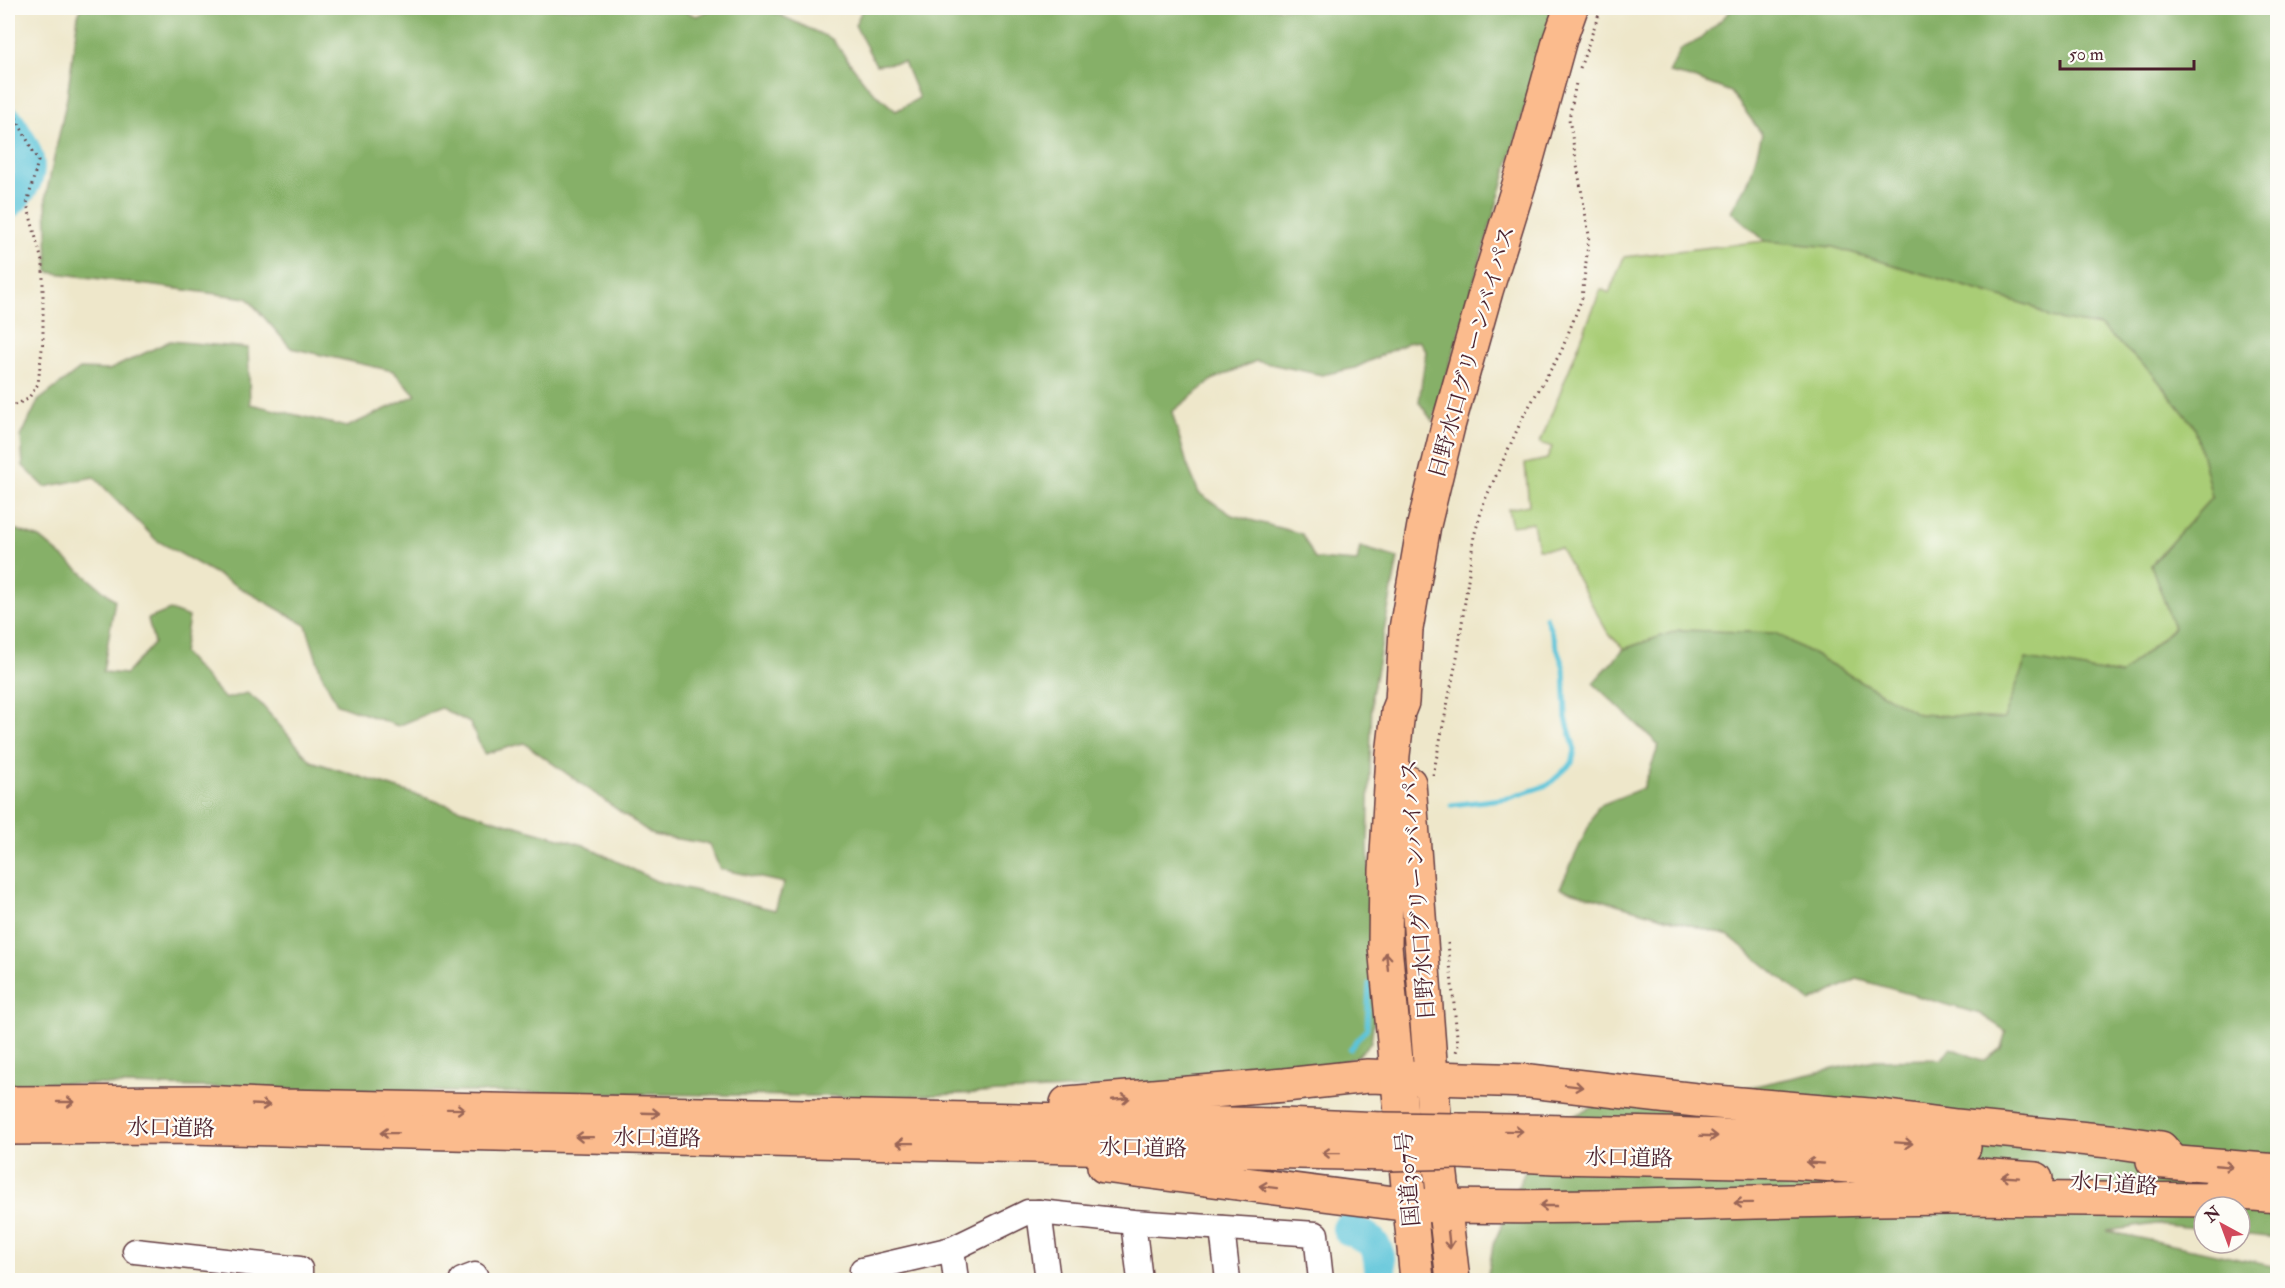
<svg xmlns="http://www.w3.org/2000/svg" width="2285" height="1288" font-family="'IM FELL Double Pica','Noto Serif JP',serif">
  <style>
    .green { fill: #a9cd76; stroke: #7a7650; stroke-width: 1.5 }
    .forest { fill: #86b067; stroke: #686849; stroke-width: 1.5 }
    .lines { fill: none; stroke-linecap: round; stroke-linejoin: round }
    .stream { stroke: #5cc4d9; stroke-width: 5 }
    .river { stroke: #5cc4d9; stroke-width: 32 }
    .minor-casing { stroke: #633d43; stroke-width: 27 }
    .highway-casing { stroke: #633d43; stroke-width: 36 }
    .path { stroke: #633d43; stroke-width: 3; stroke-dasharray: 1.5 4.5; stroke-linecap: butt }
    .minor { stroke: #fff; stroke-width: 24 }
    .highway { stroke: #fbbb8d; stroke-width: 33 }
    .highway-bridge-casing { stroke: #633d43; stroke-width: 36; stroke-linecap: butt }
    .highway-bridge { stroke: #fbbb8d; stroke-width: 33 }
    .oneway { stroke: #9a6557 }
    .labels { text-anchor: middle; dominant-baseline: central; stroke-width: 4.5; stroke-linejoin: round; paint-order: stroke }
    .street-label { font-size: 22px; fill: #4a1f2b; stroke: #fdfcf7 }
  </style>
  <rect width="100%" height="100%" fill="#fdfcf7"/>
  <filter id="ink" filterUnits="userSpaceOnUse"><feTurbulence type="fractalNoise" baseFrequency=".0167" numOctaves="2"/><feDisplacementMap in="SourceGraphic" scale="12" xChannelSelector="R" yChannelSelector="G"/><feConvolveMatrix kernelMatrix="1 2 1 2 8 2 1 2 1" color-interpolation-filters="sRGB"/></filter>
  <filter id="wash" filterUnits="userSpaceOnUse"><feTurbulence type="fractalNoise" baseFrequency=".008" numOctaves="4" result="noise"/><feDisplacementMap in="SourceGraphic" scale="24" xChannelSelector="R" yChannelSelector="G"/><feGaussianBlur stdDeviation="1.35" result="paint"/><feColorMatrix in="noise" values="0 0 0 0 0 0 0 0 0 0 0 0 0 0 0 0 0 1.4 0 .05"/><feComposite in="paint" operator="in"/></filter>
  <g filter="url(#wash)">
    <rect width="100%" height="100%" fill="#eee7ca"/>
    <path class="green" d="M1765,241L1833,247L2031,306L2050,318L2100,326L2152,373L2195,427L2212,497L2151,565L2174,627L2120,675L2026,659L2004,719L1918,714L1776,633L1679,630L1624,649L1608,633L1560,548L1538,549L1533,523L1512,526L1508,509L1529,505L1525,464L1547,459L1552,447L1540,443L1601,289L1609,293L1624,257Z"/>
    <g class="forest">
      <path d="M82,8H677L696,16L716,8L767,9L832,39L869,88L896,111L919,98L904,62L876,65L855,25L863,8H1554L1433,422L1419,402L1426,351L1419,341L1407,343L1355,368L1322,375L1256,361L1212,380L1172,412L1187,464L1199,493L1232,515L1302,534L1315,559L1357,562L1360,547L1398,558L1372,694L1368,845L1375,1012L1371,1042L1356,1057L1321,1068L1134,1086L892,1097L307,1090L50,1083L8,1086V527L40,538L115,600L103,672L126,674L154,643L148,619L170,610L189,617L183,653L225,699L247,693L260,703L311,761L495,820L584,845L656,881L775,910L784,883L720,869L709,844L653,835L524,743L484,754L470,723L441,708L398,726L337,704L321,673L306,625L156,540L94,477L45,487L23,466L21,437L38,401L80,369L109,370L170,341L248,348L250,404L347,427L416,395L393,371L291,348L247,298L48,272L46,195L67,98L78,15Z"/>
      <path d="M1734,8H1999L2001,12L2003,8H2277V1238L2240,1234V1207H2204V1229L2156,1224L2107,1231L2277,1267V1280H1487L1493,1245L1533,1153L1548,1128L1597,1105L1662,1106L1875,1060L1942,1059L1950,1048L1984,1061L2001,1048L2006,1031L1980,1014L1857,979L1810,1002L1729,936L1560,888L1598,806L1643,788L1659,745L1593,683L1624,649L1679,630L1776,633L1918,714L2004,719L2026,659L2120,675L2174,628L2151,565L2212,497L2195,427L2152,373L2100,326L2050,318L2031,306L1833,247L1765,241L1731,211L1750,178L1762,134L1731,92L1696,79L1669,73L1681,49L1699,40Z"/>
    </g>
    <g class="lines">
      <g class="stream">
        <path d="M1451,805L1509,798L1548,785L1572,763L1575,750L1566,718L1564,668L1546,617"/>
        <path d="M1350,1049L1367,1028L1369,984"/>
      </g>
      <g class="river">
        <path d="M8,122C29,154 42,173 8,203"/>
        <path d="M1348,1229C1379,1241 1379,1249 1381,1280"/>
      </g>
    </g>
  </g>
  <g filter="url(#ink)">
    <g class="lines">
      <g class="minor-casing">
        <g id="minor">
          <path d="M1039,1212L1048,1280"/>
          <path d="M1133,1222L1140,1280"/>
          <path d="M1222,1228L1228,1280"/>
          <path d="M952,1249L956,1280"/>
          <path d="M135,1251L300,1269V1280"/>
          <path d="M462,1280L475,1275L477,1280"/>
          <path d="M864,1280L862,1270L952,1249L1028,1212H1039L1133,1222L1316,1234L1321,1280"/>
        </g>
      </g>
      <g class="highway-casing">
        <g id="highway">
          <path d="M1409,783L1434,1114L1453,1280"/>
          <path d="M8,1103L203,1102L283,1106L1283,1125L1383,1129"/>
          <path d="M1067,1103L1285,1085L1368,1076L1530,1081L1705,1101L1881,1116L1956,1126L2119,1142L2161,1148L2173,1162"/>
          <path d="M8,1128L186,1127L1389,1154"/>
          <path d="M1456,1130C1625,1133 1795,1136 1964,1147"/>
          <path d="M1458,1152L1554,1157L1792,1162L2036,1179"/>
          <path d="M2153,1161L2278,1171"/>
          <path d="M1104,1166L1410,1205C1590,1211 1770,1199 1951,1198C2041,1198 2132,1200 2223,1200L2241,1193"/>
          <path d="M2219,1191L2278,1196"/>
          <path d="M1417,1280L1385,946L1386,870L1393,755L1398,712L1402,702L1406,629L1424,525L1448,426L1486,291L1526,162L1560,39L1571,8"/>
        </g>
      </g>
      <g class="path">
        <path d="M1580,68L1601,8"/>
        <path d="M8,102L38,161L27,204L43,265V340L38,384L28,399L8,408"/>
        <path d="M1433,775L1458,652L1474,536L1484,502L1524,415L1561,352L1582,298L1589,235L1569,119L1576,83"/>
        <path d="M1448,943L1458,1046L1455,1055"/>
      </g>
      <use href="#minor" class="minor"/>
      <use href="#highway" class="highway"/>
      <g class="highway-bridge-casing">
        <g id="highway-bridge">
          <path d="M1383,1129L1456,1130"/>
          <path d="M1389,1154L1458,1152"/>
        </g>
      </g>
      <use href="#highway-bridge" class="highway-bridge"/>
    </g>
    <defs><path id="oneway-shaft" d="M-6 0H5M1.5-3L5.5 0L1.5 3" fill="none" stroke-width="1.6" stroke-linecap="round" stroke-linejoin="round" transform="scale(1.5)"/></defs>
    <g class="oneway">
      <use href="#oneway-shaft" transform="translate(1387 961) rotate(-96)"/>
      <use href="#oneway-shaft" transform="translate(1574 1086) rotate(7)"/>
      <use href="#oneway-shaft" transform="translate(1121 1099) rotate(-5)"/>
      <use href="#oneway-shaft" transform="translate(66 1102)"/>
      <use href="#oneway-shaft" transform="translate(261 1105) rotate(3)"/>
      <use href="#oneway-shaft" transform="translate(456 1109) rotate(1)"/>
      <use href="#oneway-shaft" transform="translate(651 1113) rotate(2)"/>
      <use href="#oneway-shaft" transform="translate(1514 1131) rotate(1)"/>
      <use href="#oneway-shaft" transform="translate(389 1133) rotate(-179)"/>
      <use href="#oneway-shaft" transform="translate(1709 1136) rotate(2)"/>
      <use href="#oneway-shaft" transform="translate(584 1137) rotate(-179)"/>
      <use href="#oneway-shaft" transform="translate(905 1143) rotate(-179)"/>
      <use href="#oneway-shaft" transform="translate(1904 1143) rotate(4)"/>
      <use href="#oneway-shaft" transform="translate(1331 1153) rotate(-179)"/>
      <use href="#oneway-shaft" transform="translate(1815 1163) rotate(-176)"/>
      <use href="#oneway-shaft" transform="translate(2224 1166) rotate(5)"/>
      <use href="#oneway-shaft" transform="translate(2010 1177) rotate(-176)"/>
      <use href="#oneway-shaft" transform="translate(1268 1187) rotate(-173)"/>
      <use href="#oneway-shaft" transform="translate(1743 1203) rotate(179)"/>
      <use href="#oneway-shaft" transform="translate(1548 1206) rotate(180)"/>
      <use href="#oneway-shaft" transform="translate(1449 1240) rotate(84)"/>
    </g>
  </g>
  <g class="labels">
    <g class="street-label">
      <text transform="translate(1472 352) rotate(-74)">日野水口グリーンバイパス</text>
      <text transform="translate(1418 890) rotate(-94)">日野水口グリーンバイパス</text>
      <text transform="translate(171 1128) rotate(1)">水口道路</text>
      <text transform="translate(657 1138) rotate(1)">水口道路</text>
      <text transform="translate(1143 1148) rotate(1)">水口道路</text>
      <text transform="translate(1629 1158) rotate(1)">水口道路</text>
      <text transform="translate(1408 1179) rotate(-95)">国道307号</text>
      <text transform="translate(2114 1184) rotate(4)">水口道路</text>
    </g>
  </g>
  <rect width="2285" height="1288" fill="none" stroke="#fdfcf7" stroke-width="30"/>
  <g transform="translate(2222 1225) rotate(319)"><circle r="28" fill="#fdfcf7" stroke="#b5a4a5" stroke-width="1.5"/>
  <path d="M0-4.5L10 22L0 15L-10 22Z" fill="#d1495b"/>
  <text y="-9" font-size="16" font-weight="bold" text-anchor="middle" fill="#4a1f2b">N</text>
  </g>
  <path d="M2060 60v9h134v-9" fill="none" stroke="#4a1f2b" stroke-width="3"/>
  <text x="2069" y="60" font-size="18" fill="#4a1f2b" stroke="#fdfcf7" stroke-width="4.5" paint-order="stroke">50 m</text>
</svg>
